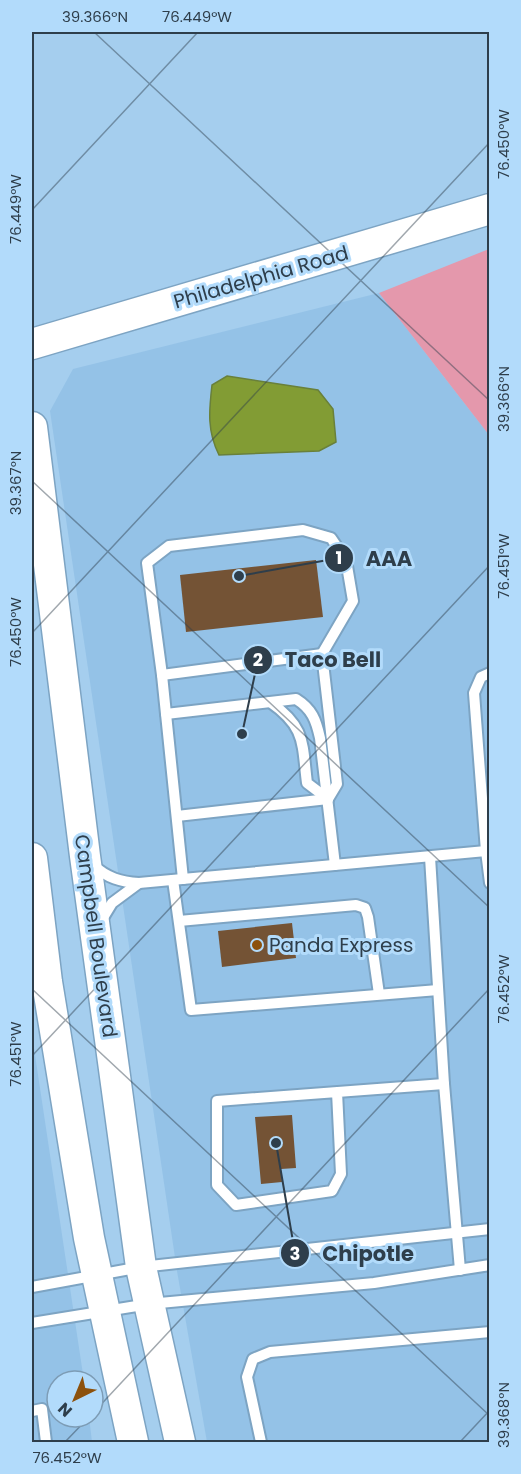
<svg xmlns="http://www.w3.org/2000/svg" width="521" height="1474" font-family="Poppins,sans-serif">
  <style>
    .built { fill: #94c2e7 }
    .green { fill: #e498ac }
    .water { fill: #829c34; stroke: #69803b; stroke-width: 1.5 }
    .building { fill: #745335 }
    .lines { fill: none; stroke-linecap: round; stroke-linejoin: round }
    .lane-casing { stroke: #7da4c3; stroke-width: 14 }
    .secondary-casing { stroke: #7da4c3; stroke-width: 33 }
    .lane { stroke: #fff; stroke-width: 10 }
    .secondary { stroke: #fff; stroke-width: 30 }
    .ticks { fill: none; stroke: #2e3e4b; stroke-width: 1.5; stroke-opacity: 0.45 }
    .poi-dot { fill: #8c510c; stroke: #b2dbfb; stroke-width: 2 }
    .labels { text-anchor: middle; dominant-baseline: central; stroke-width: 6; stroke-linejoin: round; paint-order: stroke }
    .street-label { font-size: 20px; fill: #2e3e4b; stroke: #b2dbfb }
    .poi-label { font-size: 20px; fill: #2e3e4b; stroke: #b2dbfb; text-anchor: start }
    .leader { fill: none; stroke: #2e3e4b; stroke-width: 2 }
    .callout-dot { fill: #2e3e4b; stroke: #b2dbfb; stroke-width: 2 }
    .mark-label { font-size: 18px; text-anchor: middle; font-weight: bold; fill: #fff }
    .callout-label { font-size: 21px; text-anchor: middle; font-weight: bold; fill: #2e3e4b; stroke: #b2dbfb; stroke-width: 6; stroke-linejoin: round; paint-order: stroke }
    .neatline { fill: none; stroke: #2e3e4b; stroke-width: 2 }
    .ticks-label { font-size: 15px; text-anchor: middle; fill: #2e3e4b }
  </style>
  <rect width="100%" height="100%" fill="#a5ceee"/>
  <g class="built">
    <path d="M379,293L489,435V1442H207L177,1271L50,411L73,369Z"/>
    <path d="M32,1035L84,1381H57V1417H89L92,1442H32Z"/>
  </g>
  <path class="green" d="M489,249V435L379,293Z"/>
  <path class="water" d="M227,376L318,390L333,409L336,442L319,451L219,455C207,431 209,411 212,385Z"/>
  <g class="building">
    <path d="M316,560L323,617L186,632L180,575Z"/>
    <path d="M292,923L296,958L222,967L218,931Z"/>
    <path d="M292,1115L296,1168L281,1169L282,1182L261,1184L255,1117Z"/>
  </g>
  <g class="lines">
    <g class="lane-casing">
      <g id="lane">
        <path d="M162,675L322,654"/>
        <path d="M270,702C306,727 302,743 307,783L328,799"/>
        <path d="M166,714L296,699C312,709 316,720 320,738L335,865"/>
        <path d="M177,816L328,799"/>
        <path d="M486,851L474,693L481,677L490,673"/>
        <path d="M430,857L444,1084L460,1270"/>
        <path d="M93,865C107,878 121,882 139,883L486,851L490,883"/>
        <path d="M183,879L162,675L147,563L169,546L303,530L331,538L346,560L353,601L322,654L337,784L328,799"/>
        <path d="M173,880L191,1010L438,990"/>
        <path d="M101,921L112,903L139,883"/>
        <path d="M179,921L356,905L365,908L368,917L379,994"/>
        <path d="M337,1092L341,1174L332,1191L236,1205L217,1185V1101L444,1084"/>
        <path d="M32,1287L141,1267L490,1229"/>
        <path d="M32,1323L149,1304L374,1283L490,1265"/>
        <path d="M32,1411L42,1409L46,1442"/>
        <path d="M261,1442L247,1377L253,1359L270,1352L490,1332"/>
      </g>
    </g>
    <g class="secondary-casing">
      <g id="secondary">
        <path d="M32,344L490,209"/>
        <path d="M32,427L85,856L141,1267L180,1442"/>
        <path d="M32,858L47,982L89,1238L133,1442"/>
      </g>
    </g>
    <use href="#lane" class="lane"/>
    <use href="#secondary" class="secondary"/>
  </g>
  <path class="ticks" d="M94,32L490,401M32,210L198,32M32,481L490,908M32,633L490,142M32,989L490,1416M32,1056L490,565M93,1413L490,988M65,1442L89,1417M460,1442L490,1410"/>
  <circle class="poi-dot" cx="257" cy="945" r="6"/>
  <g class="labels">
    <g class="street-label">
      <text transform="translate(261 277) rotate(-16)">Philadelphia Road</text>
      <text transform="translate(96 936) rotate(82)">Campbell Boulevard</text>
    </g>
    <g class="poi-label">
      <text x="269" y="945">Panda Express</text>
    </g>
  </g>
  <path class="leader" d="M239 576L339 558M242 734L258 660M276 1143L295 1253"/>
  <g class="callout-dot">
    <circle cx="239" cy="576" r="6"/>
    <circle cx="242" cy="734" r="6"/>
    <circle cx="276" cy="1143" r="6"/>
    <circle cx="339" cy="558" r="15"/>
    <circle cx="258" cy="660" r="15"/>
    <circle cx="295" cy="1253" r="15"/>
  </g>
  <g class="mark-label">
    <text x="339" y="564">1</text>
    <text x="258" y="666">2</text>
    <text x="295" y="1260">3</text>
  </g>
  <g class="callout-label">
    <text x="389" y="566">AAA</text>
    <text x="333" y="667">Taco Bell</text>
    <text x="368" y="1261">Chipotle</text>
  </g>
  <rect width="521" height="1474" fill="none" stroke="#b2dbfb" stroke-width="66"/>
  <g transform="translate(75 1399) rotate(223)"><circle r="28" fill="#b2dbfb" stroke="#7d9cb5" stroke-width="1.5"/>
  <path d="M0-4.5L10 22L0 15L-10 22Z" fill="#8c510c"/>
  <text y="-9" font-size="16" font-weight="bold" text-anchor="middle" fill="#2e3e4b">N</text>
  </g>
  <rect x="33" y="33" width="455" height="1408" class="neatline"/>
  <g class="ticks-label">
    <text x="95" y="22">39.366°N</text>
    <text x="197" y="22">76.449°W</text>
    <text transform="translate(504 144) rotate(-90)" y="5">76.450°W</text>
    <text transform="translate(16 209) rotate(-90)" y="5">76.449°W</text>
    <text transform="translate(504 399) rotate(-90)" y="5">39.366°N</text>
    <text transform="translate(16 483) rotate(-90)" y="5">39.367°N</text>
    <text transform="translate(504 566) rotate(-90)" y="5">76.451°W</text>
    <text transform="translate(16 632) rotate(-90)" y="5">76.450°W</text>
    <text transform="translate(504 989) rotate(-90)" y="5">76.452°W</text>
    <text transform="translate(16 1054) rotate(-90)" y="5">76.451°W</text>
    <text transform="translate(504 1415) rotate(-90)" y="5">39.368°N</text>
    <text x="67" y="1463">76.452°W</text>
  </g>
</svg>
